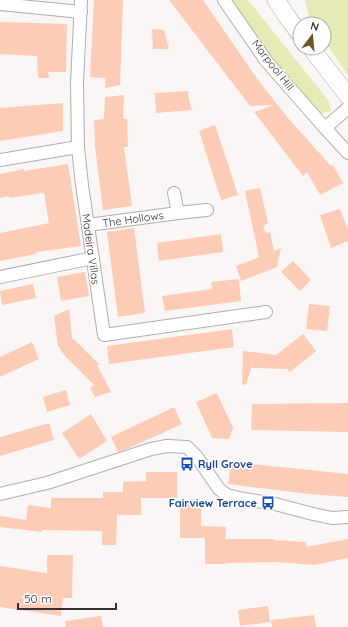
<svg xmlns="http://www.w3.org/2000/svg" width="348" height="627" font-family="Quicksand,sans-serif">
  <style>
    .green { fill: #e6ebb6 }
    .building { fill: #fcccb7 }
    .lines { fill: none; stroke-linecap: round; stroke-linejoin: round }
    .street-casing { stroke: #b1adac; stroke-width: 14 }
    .secondary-casing { stroke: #b1adac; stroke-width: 18 }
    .street { stroke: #fff; stroke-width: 12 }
    .secondary { stroke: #fff; stroke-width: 17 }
    .labels { text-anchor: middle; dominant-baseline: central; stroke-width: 3; stroke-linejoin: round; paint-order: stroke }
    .street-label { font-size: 11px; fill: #323030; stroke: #fff }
    .transit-label { font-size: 11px; font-weight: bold; fill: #164399; stroke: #fff; text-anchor: start }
  </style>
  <rect width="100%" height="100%" fill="#faf6f5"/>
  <g class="green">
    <path d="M228,0H248L329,101L331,111L319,114L275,64Z"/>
    <path d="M305,0H348V75L324,40V24H314L309,17Z"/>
  </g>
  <g class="building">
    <path d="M94,0H123L120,85L105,88V78L90,77Z"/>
    <path d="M169,0H203L258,80L288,118L331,166L333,165L343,183L320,195L307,172L303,176L254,112L274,105L250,106Z"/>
    <path d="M0,22L67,24L66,72H48L49,78H38L37,56L0,54Z"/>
    <path d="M152,29L164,30L169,49H153Z"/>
    <path d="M188,91L189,100L192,110L156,113L155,93Z"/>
    <path d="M124,95L123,119H127L128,147H124L132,206L103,210L95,146L94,120L104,119L105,97Z"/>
    <path d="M63,103V131L0,141V108Z"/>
    <path d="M215,125L238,195L221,200L199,131Z"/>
    <path d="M68,164L81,246L36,252V254L0,261V233L49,223L44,193L9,198V196L0,198V174L24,169V171Z"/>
    <path d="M260,188L268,223L263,226L266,233L270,232L274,251L281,248L277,267L241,281L236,266L259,257L245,191Z"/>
    <path d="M340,209L348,230V241L331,248L320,215Z"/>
    <path d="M134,228L145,313L118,317L107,232Z"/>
    <path d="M221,234L223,252L159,261L157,243Z"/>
    <path d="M293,261L311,280L300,291L281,272Z"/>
    <path d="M85,272L89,296L61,301L57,277Z"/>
    <path d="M239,279L241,301L165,311L162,296L212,289L211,282Z"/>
    <path d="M33,284L36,298L2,305L0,291Z"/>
    <path d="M309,304L330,306L327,331L306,329Z"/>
    <path d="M69,309L72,338L77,342L100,365H97L111,392L95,397L90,388L94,385L64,355L58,346L54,316Z"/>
    <path d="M232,329L234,347L109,364L107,346Z"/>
    <path d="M303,334L316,351L290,372L287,369L252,368V365L246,385L242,384L243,351L276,355Z"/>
    <path d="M32,342L39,359L0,377V357Z"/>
    <path d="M66,390L70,405L47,412L43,397Z"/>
    <path d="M217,393L233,428L229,439L212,438L196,402Z"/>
    <path d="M348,403V432L251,430L252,404Z"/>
    <path d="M174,407L182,424L129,448L118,452L111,437Z"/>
    <path d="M91,414L107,441L79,459L62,433Z"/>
    <path d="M49,423L54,440L0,456V437Z"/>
    <path d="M231,462L249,464L251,469V464L348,474V497L309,494L228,484Z"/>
    <path d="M146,472H177V498H141V515H117L116,545H102V531L42,530V532L0,527V516L26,520L28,505L51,508V498H103V492H123V482L146,481Z"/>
    <path d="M180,502H201V526L226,527L225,539H274V540L306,542V547L348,539V558L314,565L278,562L225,563V564H205V538H180Z"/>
    <path d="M47,555H73L72,598H63L61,616L0,607V566L47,573Z"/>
    <path d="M268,606L270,622L240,626L238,610Z"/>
    <path d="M314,615L316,627H272L271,620Z"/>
    <path d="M101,616L103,627H66L65,621Z"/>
  </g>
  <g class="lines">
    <g class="street-casing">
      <g id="street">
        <path d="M81,0L77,83L78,147L82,185L104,335L266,312"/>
        <path d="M224,0L267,62L325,128L348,153"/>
        <path d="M0,4L81,12"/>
        <path d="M325,128L348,108"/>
        <path d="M0,160L78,147"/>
        <path d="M174,193L178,213"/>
        <path d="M88,225L178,213L207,210"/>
        <path d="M0,277L93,258"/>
        <path d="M0,494L47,483L151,449L167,446L187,447L197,457L219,489L227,495L244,499L275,504L313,514L332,518L348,517"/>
      </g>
    </g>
    <g class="secondary-casing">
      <g id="secondary">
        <path d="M276,0L288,18L300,34"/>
        <path d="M311,48L348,96"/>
      </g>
    </g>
    <use href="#street" class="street"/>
    <use href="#secondary" class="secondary"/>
  </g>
  <defs>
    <g id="bus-bare" transform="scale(1.08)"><path d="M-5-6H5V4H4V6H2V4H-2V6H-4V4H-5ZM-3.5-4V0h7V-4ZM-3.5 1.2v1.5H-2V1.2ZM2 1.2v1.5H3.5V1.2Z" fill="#1a4fb4" stroke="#fff" stroke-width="2.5" paint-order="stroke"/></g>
  </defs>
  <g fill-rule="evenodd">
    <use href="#bus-bare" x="187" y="464"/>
    <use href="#bus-bare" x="268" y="503"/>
  </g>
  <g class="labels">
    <g class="street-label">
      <text transform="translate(273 65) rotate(52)">Marpool Hill</text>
      <text transform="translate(133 219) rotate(-8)">The Hollows</text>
      <text transform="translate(91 249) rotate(82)">Madeira Villas</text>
    </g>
    <g class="transit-label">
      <text x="198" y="464">Ryll Grove</text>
      <text x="257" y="503" text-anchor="end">Fairview Terrace</text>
    </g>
  </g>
  <g transform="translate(312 36) rotate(16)"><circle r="19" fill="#ffffff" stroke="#adacac"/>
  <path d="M0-3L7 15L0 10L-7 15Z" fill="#695826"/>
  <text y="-6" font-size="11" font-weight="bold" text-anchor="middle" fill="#323030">N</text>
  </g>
  <path d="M18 603v6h98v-6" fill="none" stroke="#323030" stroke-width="2"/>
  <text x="24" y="603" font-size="12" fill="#323030" stroke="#ffffff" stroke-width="3" paint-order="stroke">50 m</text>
</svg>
